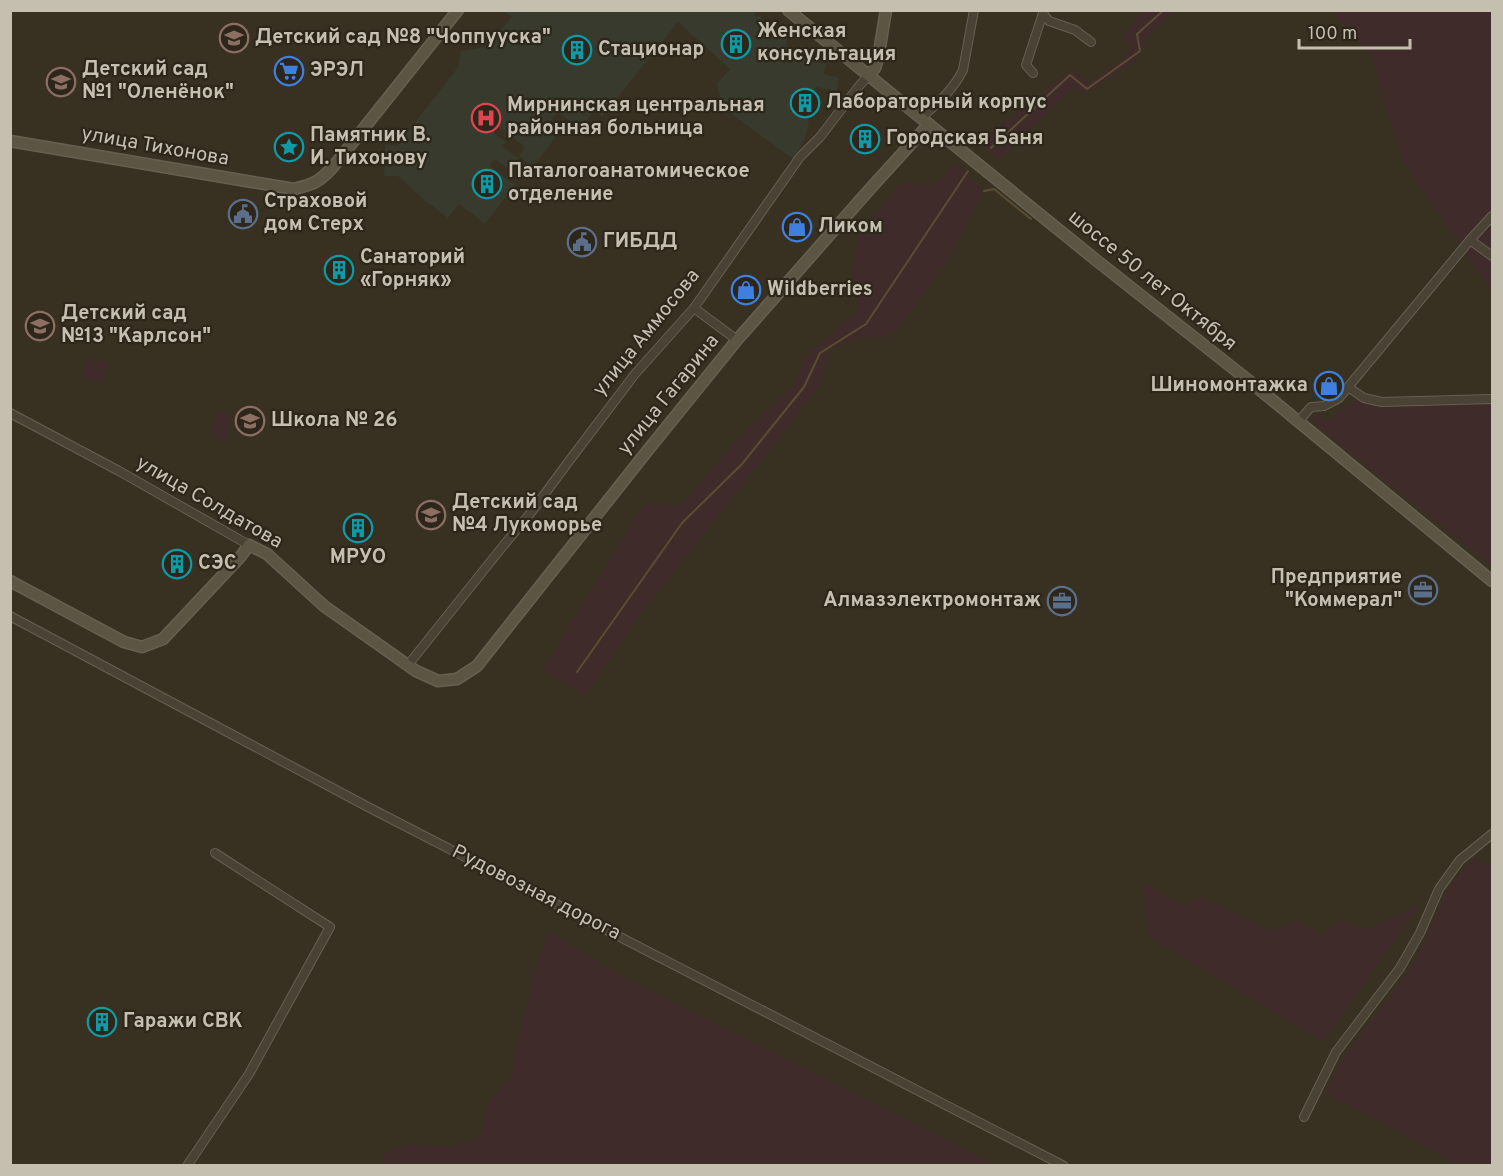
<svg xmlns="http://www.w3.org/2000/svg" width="1503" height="1176" font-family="Overpass,sans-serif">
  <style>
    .medical { fill: #373a2d }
    .green { fill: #3f2c2a }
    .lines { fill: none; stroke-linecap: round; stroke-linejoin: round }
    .stream { stroke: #5a4d33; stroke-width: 2 }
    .street-casing { stroke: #666053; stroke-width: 10 }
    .secondary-casing { stroke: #666053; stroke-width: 13 }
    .street { stroke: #494235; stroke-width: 8 }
    .secondary { stroke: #5c5543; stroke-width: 10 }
    .labels { text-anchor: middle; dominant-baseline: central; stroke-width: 4.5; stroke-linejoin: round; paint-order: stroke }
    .poi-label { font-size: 20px; font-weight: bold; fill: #c5bfb0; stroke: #2d271b; text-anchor: start }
    .street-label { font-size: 20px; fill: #c5bfb0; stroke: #2d271b }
  </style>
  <rect width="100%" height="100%" fill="#383122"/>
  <path class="medical" d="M503,11H755V17L759,16L768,23L767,34L787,38L786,48L806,52L805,60L826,64L824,74L839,78L837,91L815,87L806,136L793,159L722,107L717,83L730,69L678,22L602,117L595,110L580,129L558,112L545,128L556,137L533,167L519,156L525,147L491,121L487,127L506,142L502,146L519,159L518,161L521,163L519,166L515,163L510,170L495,159L490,166L515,185L485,224L459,204L448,218L425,201L398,176H384L385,144L397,146L458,67L461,51L485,47L512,17Z"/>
  <g class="green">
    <path d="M1141,11H1174L1146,40L1136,61L1086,93L1073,88L1000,159L978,143L1070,71L1079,75L1089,84L1132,52L1123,37Z"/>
    <path d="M1331,11H1492V292L1403,160L1371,56Z"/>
    <path d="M954,162L984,191L950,257L914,308L890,337H864L830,349L821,385L643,611L586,695L542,671L645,503L681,506L729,449L754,423L795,384L804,357L859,310L853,271L858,239L901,182L938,185Z"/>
    <path d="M86,359L107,362L103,382L82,379Z"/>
    <path d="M1357,399L1376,405L1492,402V566L1313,423L1316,415L1327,421Z"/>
    <path d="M217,412L231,415L227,440L212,437Z"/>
    <path d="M1474,859L1484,861L1492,866V1165H1458L1397,1131L1325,1093C1347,1042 1389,1004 1417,957C1429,936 1436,911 1448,890C1454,878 1465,868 1474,859Z"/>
    <path d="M1143,882L1184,907L1200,896L1269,931L1299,921L1322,935L1341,920L1366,930L1420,905L1323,1042L1150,937Z"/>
    <path d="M550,932L625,978L996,1165H383L384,1153L408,1145L454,1146L480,1137L488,1103L512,1075L517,1045L530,997L533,976Z"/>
  </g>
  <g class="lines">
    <g class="stream">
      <path d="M991,148L1070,75L1087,89L1140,51L1137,34L1164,10"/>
      <path d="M984,191L994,189L1031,219"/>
      <path d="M577,672L682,523L742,464L804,387L820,353L866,324L968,171"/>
    </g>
    <g class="street-casing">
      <g id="street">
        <path d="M1044,15L1049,21L1075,30L1091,42"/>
        <path d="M1033,73L1026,65L1044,10"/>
        <path d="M921,118C938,103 953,90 963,70L974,10"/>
        <path d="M1470,240L1492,256"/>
        <path d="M694,308L737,340"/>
        <path d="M1348,387L1364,398L1382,402L1492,399"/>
        <path d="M10,413L119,471L249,545"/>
        <path d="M1298,422L1311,407L1324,406L1339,398L1470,240L1492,216"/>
        <path d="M10,616L368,807L1064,1166"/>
        <path d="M408,665L503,546L533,510L569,461L635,374L694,308L800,157L820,137L859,86L869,75"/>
        <path d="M1304,1117L1336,1052L1400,968L1420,933L1439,889L1460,860L1492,834"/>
        <path d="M187,1166L249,1074L330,927L215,853"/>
      </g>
    </g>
    <g class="secondary-casing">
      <g id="secondary">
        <path d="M788,10L1096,260L1248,380L1492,581"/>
        <path d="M869,75L875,68L878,59L886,10"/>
        <path d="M10,141L294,189C314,184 319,182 333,167L458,10"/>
        <path d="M10,581L124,642L142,647L163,639L241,556L249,545L267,554L324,606L416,671L438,681L457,679L477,666L648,450L737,340L869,190L929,124"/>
      </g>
    </g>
    <use href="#street" class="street"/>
    <use href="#secondary" class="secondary"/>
  </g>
  <defs>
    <g id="school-ring" transform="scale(1.5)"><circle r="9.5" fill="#2d271b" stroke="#8d6e63" stroke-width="1.5"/><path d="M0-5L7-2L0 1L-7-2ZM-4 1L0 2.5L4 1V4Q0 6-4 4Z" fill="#8d6e63"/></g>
    <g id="building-ring" transform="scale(1.5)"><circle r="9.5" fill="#2d271b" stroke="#0f9aa8" stroke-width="1.5"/><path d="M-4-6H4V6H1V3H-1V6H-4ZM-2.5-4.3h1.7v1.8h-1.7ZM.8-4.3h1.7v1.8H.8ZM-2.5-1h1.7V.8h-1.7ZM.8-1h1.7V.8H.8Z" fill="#0f9aa8"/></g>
    <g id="supermarket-ring" transform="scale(1.5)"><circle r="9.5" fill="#2d271b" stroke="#3f7fe0" stroke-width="1.5"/><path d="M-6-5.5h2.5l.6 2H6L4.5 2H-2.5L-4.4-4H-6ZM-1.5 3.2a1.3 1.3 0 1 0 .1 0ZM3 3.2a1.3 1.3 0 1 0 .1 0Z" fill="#3f7fe0"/></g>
    <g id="hospital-ring" transform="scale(1.5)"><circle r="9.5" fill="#2d271b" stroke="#e0444e" stroke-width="1.5"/><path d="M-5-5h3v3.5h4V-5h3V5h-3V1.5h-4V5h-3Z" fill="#e0444e"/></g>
    <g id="sight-ring" transform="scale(1.5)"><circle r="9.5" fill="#2d271b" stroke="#0f9aa8" stroke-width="1.5"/><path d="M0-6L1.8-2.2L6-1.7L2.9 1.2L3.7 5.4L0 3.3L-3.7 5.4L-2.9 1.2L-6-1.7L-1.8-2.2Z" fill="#0f9aa8"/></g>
    <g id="civic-ring" transform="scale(1.5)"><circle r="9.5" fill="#2d271b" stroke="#5c6f8a" stroke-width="1.5"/><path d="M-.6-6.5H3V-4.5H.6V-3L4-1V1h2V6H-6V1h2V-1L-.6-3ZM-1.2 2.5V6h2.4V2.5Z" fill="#5c6f8a"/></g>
    <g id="shop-ring" transform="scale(1.5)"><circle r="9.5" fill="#2d271b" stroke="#3f7fe0" stroke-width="1.5"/><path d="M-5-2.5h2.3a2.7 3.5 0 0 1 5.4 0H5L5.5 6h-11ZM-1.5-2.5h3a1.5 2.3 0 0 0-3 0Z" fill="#3f7fe0"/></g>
    <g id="office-ring" transform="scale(1.5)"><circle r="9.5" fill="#2d271b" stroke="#5c6f8a" stroke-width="1.5"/><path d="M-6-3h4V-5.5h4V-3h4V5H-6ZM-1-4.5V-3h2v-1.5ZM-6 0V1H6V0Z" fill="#5c6f8a"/></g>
  </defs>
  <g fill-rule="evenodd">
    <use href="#school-ring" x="234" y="38"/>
    <use href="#building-ring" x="736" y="44"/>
    <use href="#building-ring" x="577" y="50"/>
    <use href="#supermarket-ring" x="289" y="71"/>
    <use href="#school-ring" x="61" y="82"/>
    <use href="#building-ring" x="805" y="103"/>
    <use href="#hospital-ring" x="486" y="118"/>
    <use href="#building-ring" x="865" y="139"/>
    <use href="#sight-ring" x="289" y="147"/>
    <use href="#building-ring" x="487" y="184"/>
    <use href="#civic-ring" x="243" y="214"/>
    <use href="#shop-ring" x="797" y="227"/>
    <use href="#civic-ring" x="582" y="242"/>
    <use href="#building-ring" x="339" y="270"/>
    <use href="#shop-ring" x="746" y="290"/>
    <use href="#school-ring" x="40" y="326"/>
    <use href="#shop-ring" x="1329" y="386"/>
    <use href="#school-ring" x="250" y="421"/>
    <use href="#school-ring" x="431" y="515"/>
    <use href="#building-ring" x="358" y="528"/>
    <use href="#building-ring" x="177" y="564"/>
    <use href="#office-ring" x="1423" y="590"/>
    <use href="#office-ring" x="1062" y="601"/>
    <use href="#building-ring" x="102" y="1022"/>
  </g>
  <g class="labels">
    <g class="poi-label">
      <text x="757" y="32">Женская<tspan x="757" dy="23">консультация</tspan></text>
      <text x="255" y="38">Детский сад №8 "Чоппууска"</text>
      <text x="598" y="50">Стационар</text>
      <text x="82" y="70">Детский сад<tspan x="82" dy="23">№1 "Оленёнок"</tspan></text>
      <text x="310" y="71">ЭРЭЛ</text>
      <text x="826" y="103">Лабораторный корпус</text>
      <text x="507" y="106">Мирнинская центральная<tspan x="507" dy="23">районная больница</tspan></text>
      <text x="310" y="136">Памятник В.<tspan x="310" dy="23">И. Тихонову</tspan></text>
      <text x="886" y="139">Городская Баня</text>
      <text x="508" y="172">Паталогоанатомическое<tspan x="508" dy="23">отделение</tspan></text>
      <text x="264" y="202">Страховой<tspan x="264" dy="23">дом Стерх</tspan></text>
      <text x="818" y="227">Ликом</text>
      <text x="603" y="242">ГИБДД</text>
      <text x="360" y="258">Санаторий<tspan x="360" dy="23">«Горняк»</tspan></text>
      <text x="767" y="290">Wildberries</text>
      <text x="61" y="314">Детский сад<tspan x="61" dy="23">№13 "Карлсон"</tspan></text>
      <text x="1308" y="386" text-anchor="end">Шиномонтажка</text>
      <text x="271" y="421">Школа № 26</text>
      <text x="452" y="503">Детский сад<tspan x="452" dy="23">№4 Лукоморье</tspan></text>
      <text x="358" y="558" text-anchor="middle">МРУО</text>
      <text x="198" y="564">СЭС</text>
      <text x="1402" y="578" text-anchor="end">Предприятие<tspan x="1402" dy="23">"Коммерал"</tspan></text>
      <text x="1041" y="601" text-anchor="end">Алмазэлектромонтаж</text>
      <text x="123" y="1022">Гаражи СВК</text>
    </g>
    <g class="street-label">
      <text transform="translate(155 147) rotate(10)">улица Тихонова</text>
      <text transform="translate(1152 281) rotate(39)">шоссе 50 лет Октября</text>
      <text transform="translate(647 333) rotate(-51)">улица Аммосова</text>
      <text transform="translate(669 395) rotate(-51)">улица Гагарина</text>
      <text transform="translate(209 503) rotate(30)">улица Солдатова</text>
      <text transform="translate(536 893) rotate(27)">Рудовозная дорога</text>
    </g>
  </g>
  <rect width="1503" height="1176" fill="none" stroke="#c5bfb0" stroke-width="24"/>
  <path d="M1299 39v9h111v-9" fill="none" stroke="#c5bfb0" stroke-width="3"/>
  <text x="1308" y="39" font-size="18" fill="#c5bfb0" stroke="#2d271b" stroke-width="4.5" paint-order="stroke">100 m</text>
</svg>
